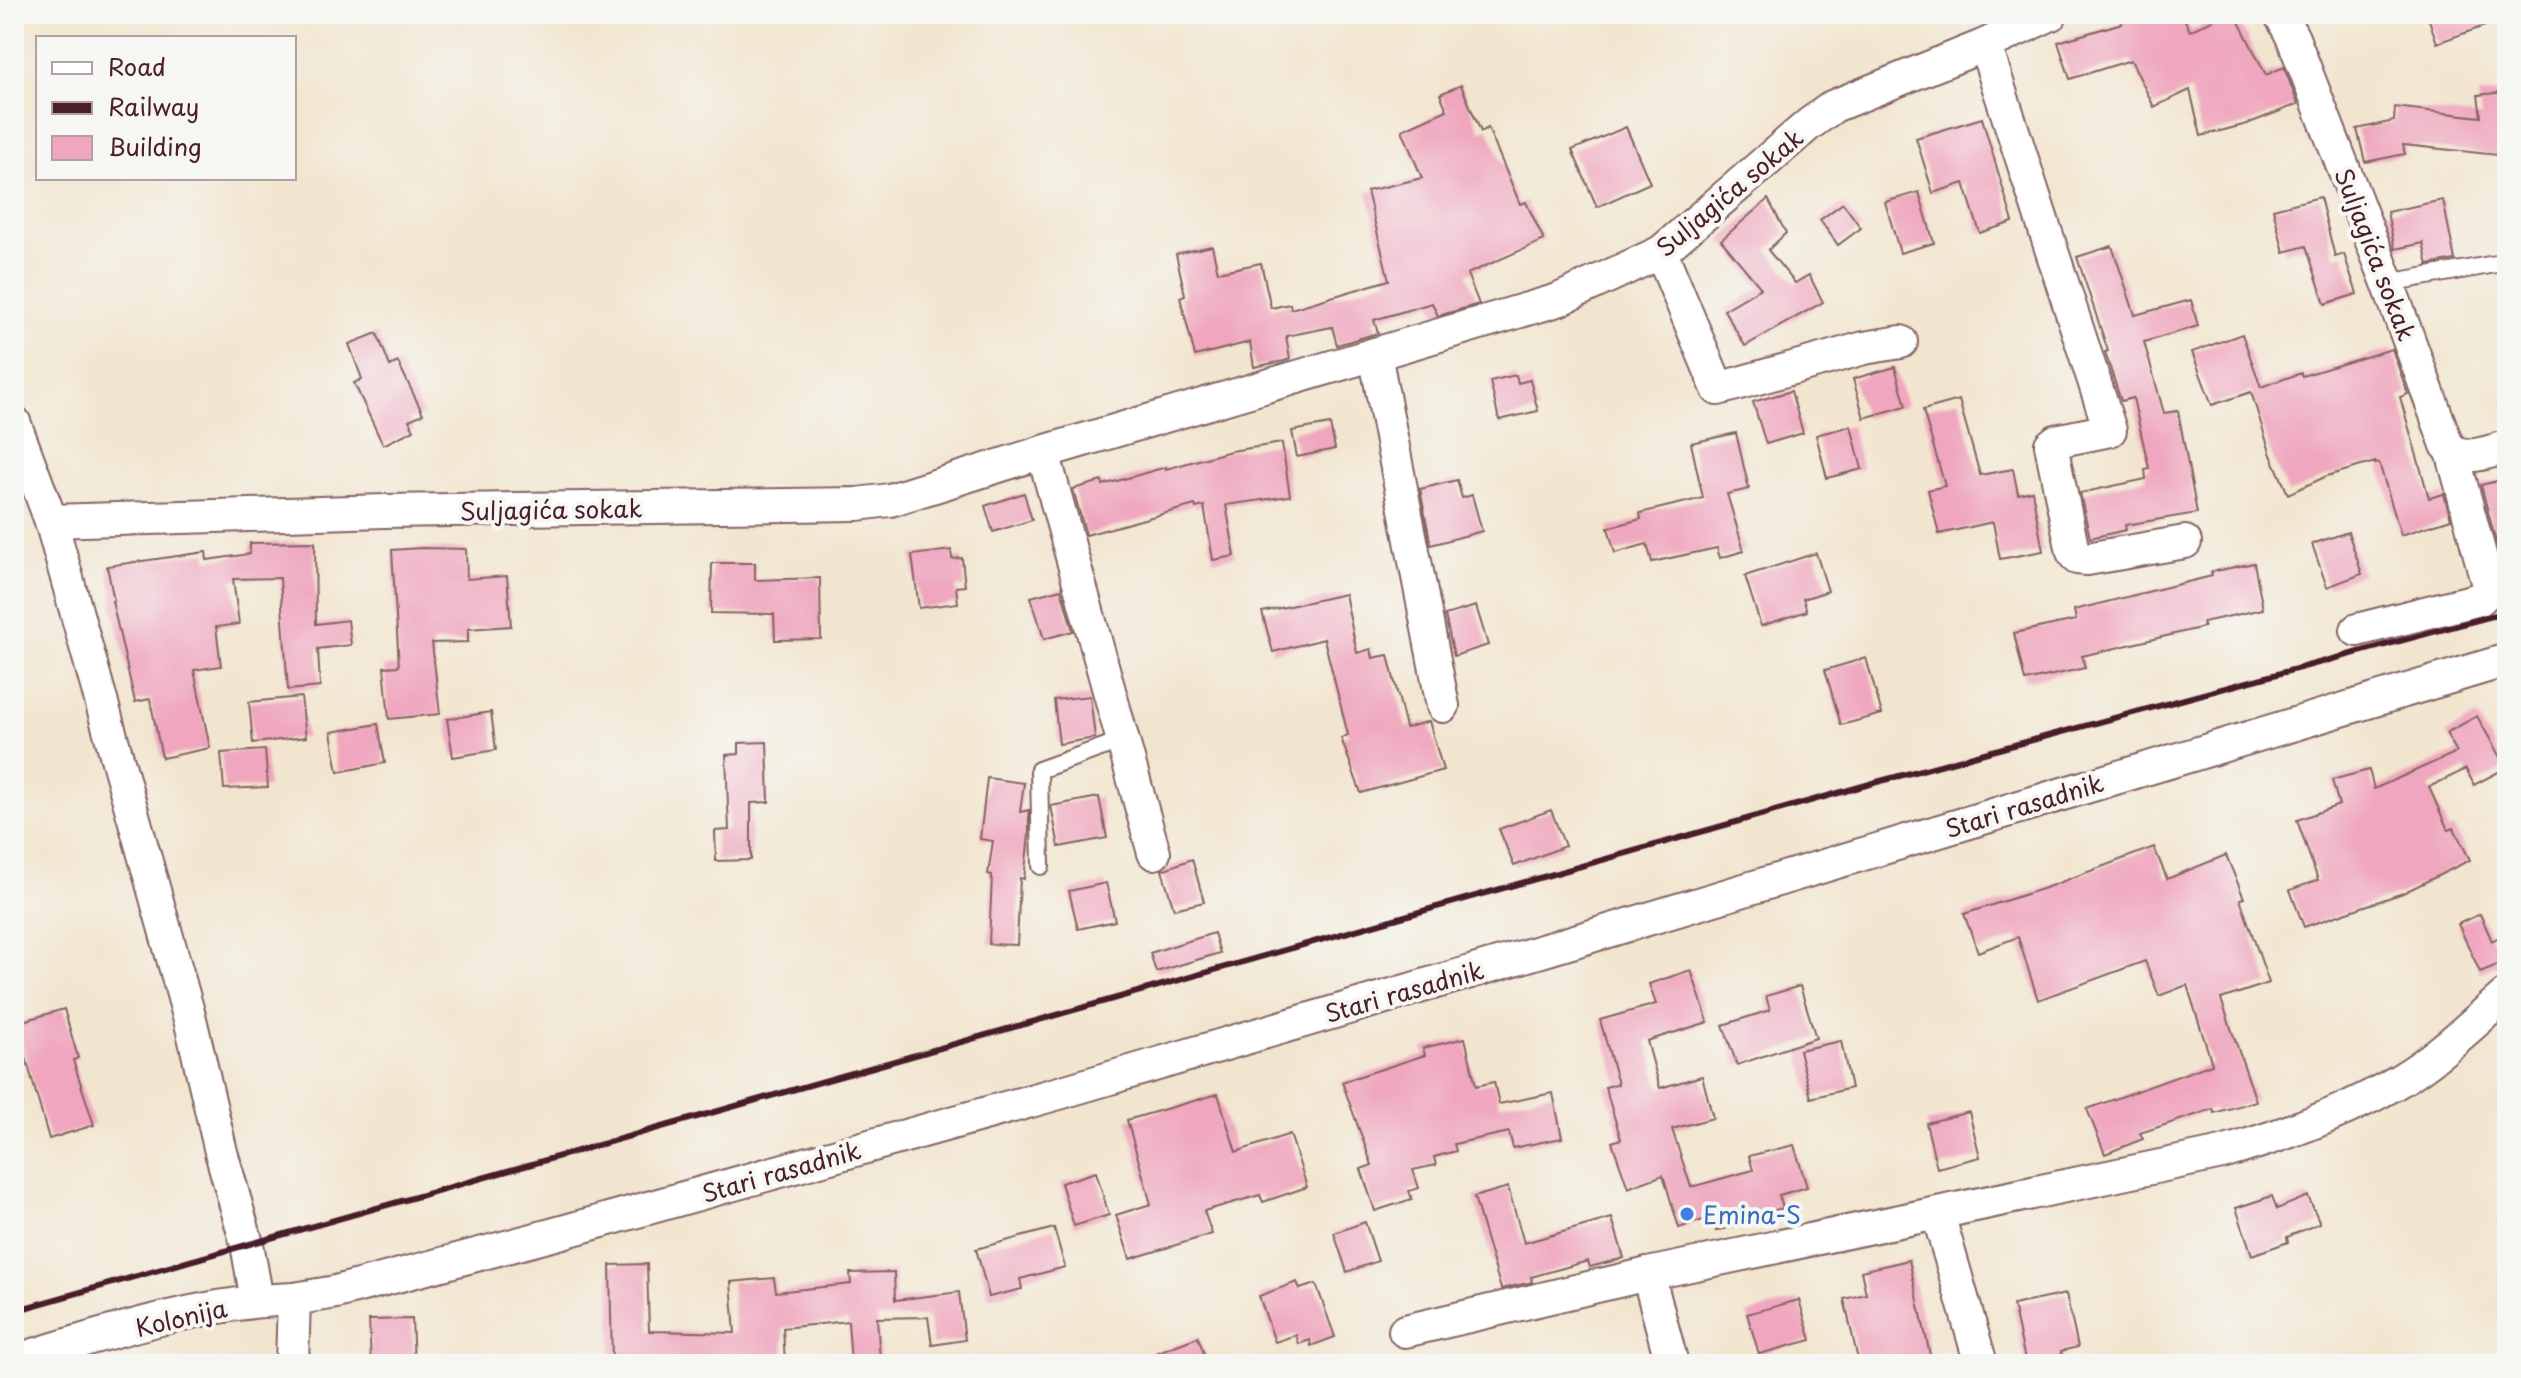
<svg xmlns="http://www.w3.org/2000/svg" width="2521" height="1378" font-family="'Playpen Sans',sans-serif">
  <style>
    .building { fill: #efa6be }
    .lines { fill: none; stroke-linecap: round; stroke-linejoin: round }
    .service-casing { stroke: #856464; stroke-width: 20 }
    .minor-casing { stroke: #856464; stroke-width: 36 }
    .service { stroke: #fff; stroke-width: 16 }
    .minor { stroke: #fff; stroke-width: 32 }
    .rail { stroke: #4a1f2b; stroke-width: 6 }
    .shop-dot { fill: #3f7fe0; stroke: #f6f6f2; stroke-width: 3 }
    .labels { text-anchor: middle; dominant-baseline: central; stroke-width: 8; stroke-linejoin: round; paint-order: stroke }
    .street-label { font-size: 24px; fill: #4a1f2b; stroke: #f6f6f2 }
    .shop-label { font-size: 24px; fill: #366cbe; stroke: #f6f6f2; text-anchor: start }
  </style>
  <rect width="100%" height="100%" fill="#f6f6f2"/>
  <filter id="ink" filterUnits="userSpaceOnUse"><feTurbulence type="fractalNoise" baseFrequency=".0125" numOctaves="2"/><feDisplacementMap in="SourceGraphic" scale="16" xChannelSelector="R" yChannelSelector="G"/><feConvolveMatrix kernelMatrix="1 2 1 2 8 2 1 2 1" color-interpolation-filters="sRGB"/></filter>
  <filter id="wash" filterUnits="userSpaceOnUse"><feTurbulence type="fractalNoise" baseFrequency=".006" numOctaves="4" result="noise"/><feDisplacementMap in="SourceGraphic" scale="32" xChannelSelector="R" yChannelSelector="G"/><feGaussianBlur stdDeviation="1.8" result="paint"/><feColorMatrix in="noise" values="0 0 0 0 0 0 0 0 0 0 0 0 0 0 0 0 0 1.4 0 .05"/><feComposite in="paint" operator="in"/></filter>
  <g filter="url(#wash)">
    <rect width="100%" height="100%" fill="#f2e5cf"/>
    <g id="blocks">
      <g class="building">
        <path d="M2118,14H2182L2190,31L2224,14H2235L2266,75L2284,67L2298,104L2247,124L2201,136L2190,90L2154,107L2131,60L2070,79L2058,42L2122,23Z"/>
        <path d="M2427,14H2507V18L2437,43Z"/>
        <path d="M1461,85L1481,132L1488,128L1520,204L1526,202L1544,240L1467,274L1479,304L1438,316L1432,303L1374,320L1378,333L1337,345L1332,327L1286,336L1290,359L1284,361L1254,367L1250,342L1195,356L1180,297L1185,295L1176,254L1212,246L1218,272L1261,263L1271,308L1290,304L1291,309L1389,280L1367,191L1422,178L1402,130L1447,110L1440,94Z"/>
        <path d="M2504,92L2507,156L2403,145L2405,154L2365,162L2357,129L2394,121L2395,107L2481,117L2478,95Z"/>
        <path d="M1982,118L2013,222L1980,233L1964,183L1933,193L1916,138Z"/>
        <path d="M1626,127L1650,183L1597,207L1572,150Z"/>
        <path d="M1919,192L1934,243L1900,253L1885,202Z"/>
        <path d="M2320,197L2335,257L2344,254L2357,294L2325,304L2306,246L2284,252L2273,209Z"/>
        <path d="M1768,199L1786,233L1768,250L1795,283L1809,275L1823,302L1745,346L1724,310L1761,288L1721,240Z"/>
        <path d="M2443,200L2455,260L2428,265L2423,243L2395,249L2387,212Z"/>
        <path d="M1843,203L1861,228L1838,245L1820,220Z"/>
        <path d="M2112,246L2135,315L2191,300L2198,326L2144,342L2164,413L2178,411L2197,513L2125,525L2126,530L2090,538L2080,493L2146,479L2145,469L2149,468L2133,398L2121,401L2105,352L2108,351L2077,257Z"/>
        <path d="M377,333L390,366L398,362L423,414L409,420L414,430L383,445L354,383L362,379L349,344Z"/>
        <path d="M2242,334L2261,387L2301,373L2302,376L2392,349L2408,394L2400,397L2429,498L2444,494L2451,519L2401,535L2379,463L2375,464V462L2327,476L2288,494L2271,455L2251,392L2212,405L2192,352Z"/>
        <path d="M1895,367L1906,406L1864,418L1853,379Z"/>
        <path d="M1516,375L1518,383L1530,380L1538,411L1499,420L1490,381Z"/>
        <path d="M1791,391L1803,433L1766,444L1753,402Z"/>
        <path d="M1959,400L1980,475L2013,469L2018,494L2032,491L2043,551L2000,559L1993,522L1939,534L1928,490L1945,486L1923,410Z"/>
        <path d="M1330,424L1335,449L1297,457L1292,431Z"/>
        <path d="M1851,426L1862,469L1827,478L1816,435Z"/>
        <path d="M1736,433L1749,489L1727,494L1744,551L1720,558L1717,548L1652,562L1647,544L1615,553L1608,528L1641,519L1640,513L1703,498L1691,443Z"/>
        <path d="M1282,443L1290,496L1226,505L1235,556L1213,560L1204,506L1196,508L1195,505L1086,535L1073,489L1102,481L1103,485L1166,467V469L1231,451Z"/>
        <path d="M1457,480L1462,498L1472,495L1482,531L1431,545L1420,489Z"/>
        <path d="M2501,480L2507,502V595H2505V576L2481,485Z"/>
        <path d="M1024,493L1032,520L993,532L985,506Z"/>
        <path d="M2348,532L2362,574L2327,587L2312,544Z"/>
        <path d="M315,542L316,624L348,620L351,645L318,649L320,687L288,690L280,578L233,579L239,624L216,627L221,666L194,670L210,748L162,758L150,699L135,702L112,601H114L107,566L206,552L207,560L250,554V543Z"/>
        <path d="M422,548L466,549L467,579L507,576L511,626L468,629V642L432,643L440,714L389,719L384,667L399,666L392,550Z"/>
        <path d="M951,550L952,559L962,558L965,586L956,587L958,603L919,608L912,555Z"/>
        <path d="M1816,553L1828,591L1803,599L1807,611L1761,626L1745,576Z"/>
        <path d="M712,563H755V580L820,578L821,639L775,640L774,614L711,613Z"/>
        <path d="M2254,563L2263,609L2203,622L2204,627L2082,656L2085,668L2025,681L2014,633L2076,620L2074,610L2212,576L2211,572Z"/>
        <path d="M1061,589L1073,631L1044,639L1031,597Z"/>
        <path d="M1345,594L1357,653L1371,649L1373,658L1388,655L1406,728L1429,721L1443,770L1361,793L1341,738L1348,735L1324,639L1273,652L1262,612Z"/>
        <path d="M1476,606L1488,645L1454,656L1445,615Z"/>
        <path d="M1866,658L1882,714L1841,725L1825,670Z"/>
        <path d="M1090,696L1095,738L1059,744L1054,700Z"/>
        <path d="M301,697L306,737L253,743L249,702Z"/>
        <path d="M491,712L496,750L453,757L447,719Z"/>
        <path d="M2477,716L2506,768L2474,785L2466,769L2429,787L2448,830L2454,828L2470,860L2403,893L2304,927L2290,890L2318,880L2297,820L2339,805L2332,780L2369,770L2374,789L2457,752L2446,733Z"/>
        <path d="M378,724L385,763L338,772L331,732Z"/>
        <path d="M767,742L769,802L751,803V860L716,861L715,831L729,830L726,755L739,754V743Z"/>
        <path d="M265,750L268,787L224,789L221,753Z"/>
        <path d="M987,778L1024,783L1020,812L1029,810V835L1024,879L1020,878L1017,945L989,944L992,875L988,874L993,841L980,839Z"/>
        <path d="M1099,797L1107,838L1059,847L1051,806Z"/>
        <path d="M1551,810L1565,846L1514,866L1499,829Z"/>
        <path d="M2154,847L2167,879L2226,855L2244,898L2240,899L2269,983L2221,999L2256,1101L2214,1113L2213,1109L2140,1133L2143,1139L2105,1154L2087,1109L2212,1064L2187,985L2159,996L2145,961L2038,1000L2018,937L1978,952L1964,914L2048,887Z"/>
        <path d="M1192,859L1204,902L1174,909L1162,870Z"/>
        <path d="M1106,883L1115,921L1078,929L1069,891Z"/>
        <path d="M2480,914L2492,941L2507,932V961L2480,972L2458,924Z"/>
        <path d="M1214,933L1220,953L1156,972L1150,953Z"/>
        <path d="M1691,970L1708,1022L1647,1041L1660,1088L1702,1076L1713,1118L1672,1129L1691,1187L1753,1170L1749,1156L1794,1145L1807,1187L1779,1195L1783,1208L1753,1216L1754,1221L1716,1231L1712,1217L1679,1228L1663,1175L1628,1188L1612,1142L1621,1139L1605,1087L1618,1084L1600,1020L1656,1004L1649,984Z"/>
        <path d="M1800,986L1816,1038L1737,1065L1723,1025L1770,1010L1766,996Z"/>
        <path d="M64,1009L78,1058L73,1060L94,1125L49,1139L16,1023Z"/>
        <path d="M1465,1038L1476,1086L1494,1082L1499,1104L1553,1093L1562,1138L1513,1148L1509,1132L1454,1144L1456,1151L1434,1157L1436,1165L1413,1170L1419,1188L1409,1191L1412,1199L1375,1211L1361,1169L1372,1165L1342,1082L1425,1055L1423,1048Z"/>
        <path d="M1841,1041L1851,1088L1811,1098L1799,1050Z"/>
        <path d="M1218,1094L1236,1152L1290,1134L1307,1187L1263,1202L1260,1195L1204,1211L1212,1234L1130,1259L1116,1215L1151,1204L1127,1120Z"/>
        <path d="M1969,1112L1980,1157L1937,1168L1926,1123Z"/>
        <path d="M1096,1172L1109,1215L1074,1226L1061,1183Z"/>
        <path d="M1508,1187L1524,1243L1612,1218L1624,1258L1590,1267L1588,1261L1531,1277L1532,1282L1501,1289L1474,1197Z"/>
        <path d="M2272,1196L2277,1209L2308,1196L2320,1223L2287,1237L2288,1242L2252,1255L2236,1208Z"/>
        <path d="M1365,1222L1378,1261L1347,1272L1334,1233Z"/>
        <path d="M1054,1228L1065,1267L1020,1279L1022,1289L989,1297L976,1249Z"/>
        <path d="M1909,1260L1932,1364H1859L1844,1299L1866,1294L1861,1271Z"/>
        <path d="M647,1264L649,1331L735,1333L731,1282L774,1278L776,1292L851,1284L850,1273L894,1272L895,1300L959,1292L965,1340L932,1345L928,1317L877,1318L880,1360L851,1363L848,1321L783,1328L785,1364H612L610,1265Z"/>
        <path d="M1297,1282L1300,1289L1316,1284L1335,1337L1311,1346L1310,1340L1299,1344L1296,1335L1275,1342L1259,1296Z"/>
        <path d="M2066,1294L2078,1347L2061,1351L2064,1364H2026L2013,1305Z"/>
        <path d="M1799,1300L1811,1340L1759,1354L1747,1314Z"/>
        <path d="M412,1319L414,1364H371L369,1320Z"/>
        <path d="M1198,1337L1208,1364H1131V1362Z"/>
      </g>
    </g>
  </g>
  <g filter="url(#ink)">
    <use href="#blocks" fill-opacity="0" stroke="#856464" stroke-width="2"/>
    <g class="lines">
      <g class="service-casing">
        <g id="service">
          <path d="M2388,283L2507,262"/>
          <path d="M1041,866L1039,770L1123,740"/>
        </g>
      </g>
      <g class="minor-casing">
        <g id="minor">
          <path d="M2280,14L2293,38L2388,283L2447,445C2462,464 2487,452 2507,447"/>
          <path d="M1985,45L2110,430L2056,441L2051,445L2073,552L2077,558L2087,559L2185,542"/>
          <path d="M1661,252L1718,389L1864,348L1901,342"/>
          <path d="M1375,354L1443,706"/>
          <path d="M14,422L51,521L191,1023L221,1152L247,1244L257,1300"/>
          <path d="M1043,452L1154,853"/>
          <path d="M51,521L385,511L857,504L890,500L1043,452L1558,300L1661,252L1808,125L1834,106L1985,45L2051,14"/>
          <path d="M2357,630L2480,599L2487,592V581L2452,451"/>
          <path d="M1938,1214L1981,1364"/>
          <path d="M1648,1274L1672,1364"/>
          <path d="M294,1299L336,1292L555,1234L1059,1093L1545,950L2507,660"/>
          <path d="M1405,1331L1648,1274L2222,1153C2285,1135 2346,1113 2402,1079C2440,1056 2473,1023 2507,994"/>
          <path d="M14,1361C104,1334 199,1302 294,1299L292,1364"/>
        </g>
      </g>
      <use href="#service" class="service"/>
      <use href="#minor" class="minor"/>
      <path class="rail" d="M14,1311L1877,782L2507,612"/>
    </g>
  </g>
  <circle class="shop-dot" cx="1687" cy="1214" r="8"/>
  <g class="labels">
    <g class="street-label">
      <text transform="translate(1729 192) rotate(-40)">Suljagića sokak</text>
      <text transform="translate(2376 254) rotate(69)">Suljagića sokak</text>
      <text transform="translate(551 509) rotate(-1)">Suljagića sokak</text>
      <text transform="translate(2024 805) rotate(-17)">Stari rasadnik</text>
      <text transform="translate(1404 991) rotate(-16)">Stari rasadnik</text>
      <text transform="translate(781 1171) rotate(-16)">Stari rasadnik</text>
      <text transform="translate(181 1317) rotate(-13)">Kolonija</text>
    </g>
    <g class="shop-label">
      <text x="1703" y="1214">Emina-S</text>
    </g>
  </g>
  <rect width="2521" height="1378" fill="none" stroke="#f6f6f2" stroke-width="48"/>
  <rect x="36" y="36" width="260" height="144" fill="#f6f6f2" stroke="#b1a0a2" stroke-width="2"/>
  <rect x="52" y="62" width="40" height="12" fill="#ffffff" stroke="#b1a0a2" stroke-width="2"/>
  <text x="108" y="76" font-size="24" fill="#4a1f2b">Road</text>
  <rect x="52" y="102" width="40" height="12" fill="#4a1f2b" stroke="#b1a0a2" stroke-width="2"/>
  <text x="108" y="116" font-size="24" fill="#4a1f2b">Railway</text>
  <rect x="52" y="136" width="40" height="24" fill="#efa6be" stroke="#b1a0a2" stroke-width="2"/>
  <text x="108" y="156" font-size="24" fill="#4a1f2b">Building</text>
</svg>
